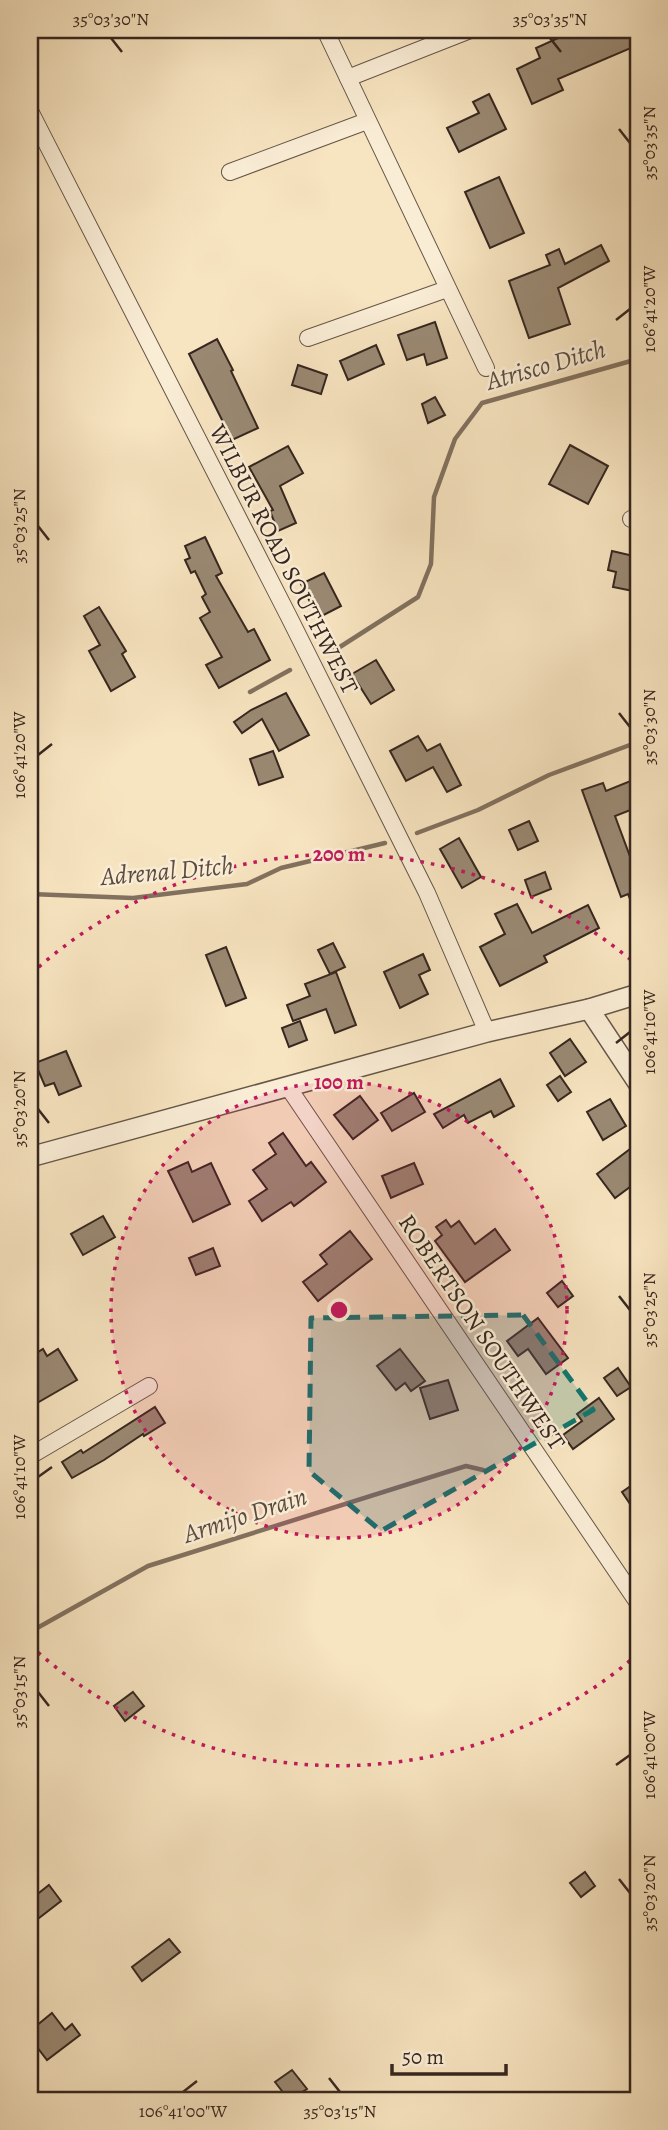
<svg xmlns="http://www.w3.org/2000/svg" width="668" height="2130" font-family="Alegreya,serif">
  <style>
    .lines { fill: none; stroke-linecap: round; stroke-linejoin: round }
    .stream { stroke: #82715f; stroke-width: 4.5 }
    .building { fill: #9a8973; stroke: #36261f; stroke-width: 2 }
    .minor-casing { stroke: #665647; stroke-width: 18 }
    .tertiary-casing { stroke: #665647; stroke-width: 22 }
    .minor { stroke: #faedd6; stroke-width: 16 }
    .tertiary { stroke: #faedd6; stroke-width: 19 }
    .marked { fill: #0f766e; fill-opacity: 0.2; stroke: #0f766e; stroke-width: 5; stroke-dasharray: 14 9; stroke-linejoin: round }
    .ticks { fill: none; stroke: #36261f; stroke-width: 2.5 }
    .ring { fill: none; stroke: #c2185b; stroke-width: 3.5; stroke-dasharray: 3.5 7 }
    .labels { text-anchor: middle; dominant-baseline: central; stroke-width: 5; stroke-linejoin: round; paint-order: stroke }
    .street-label { font-size: 24px; fill: #36261f; stroke: #faedd6 }
    .water-label { font-size: 26px; font-style: italic; fill: #5c4c3f; stroke: #faedd6 }
    .centre { fill: #c2185b; stroke: #faedd6; stroke-width: 3.5 }
    .ring-label { font-size: 21px; text-anchor: middle; font-weight: bold; fill: #c2185b; stroke: #faedd6; stroke-width: 5; stroke-linejoin: round; paint-order: stroke }
    .neatline { fill: none; stroke: #36261f; stroke-width: 2.5 }
    .ticks-label { font-size: 18px; text-anchor: middle; fill: #36261f }
  </style>
  <rect width="100%" height="100%" fill="#f7e4c0"/>
  <filter id="stains"><feTurbulence type="fractalNoise" baseFrequency=".00286" numOctaves="4"/><feColorMatrix values="0 0 0 0 .2 0 0 0 0 .09 0 0 0 0 .02 0 0 0 .5 -.17"/></filter>
  <radialGradient id="worn" r=".72"><stop offset=".6" stop-color="#630" stop-opacity="0"/><stop offset="1" stop-color="#630" stop-opacity=".3"/></radialGradient>
  <g class="lines">
    <g class="stream">
      <path d="M332,652L418,597L431,564L434,497L455,439L482,403L638,359"/>
      <path d="M250,692L290,670"/>
      <path d="M417,833L478,810L549,775L638,742"/>
      <path d="M30,894L133,898L247,884L281,868L385,843"/>
      <path d="M30,1632L148,1566L466,1466L483,1470"/>
    </g>
  </g>
  <g class="building">
    <path d="M589,30H610L612,34L620,30H635L638,45L558,79L563,90L532,104L517,69L540,58L536,48L569,33L571,38Z"/>
    <path d="M489,94L506,129L459,152L447,128L479,113L473,102Z"/>
    <path d="M499,177L524,233L490,248L465,192Z"/>
    <path d="M601,245L609,261L558,288L570,324L529,338L509,281L550,265L546,255L559,249L565,264Z"/>
    <path d="M435,322L447,358L427,365L424,354L407,360L398,335Z"/>
    <path d="M217,339L233,370L231,371L258,428L232,440L189,354Z"/>
    <path d="M376,345L384,364L348,380L340,361Z"/>
    <path d="M298,365L327,375L321,394L292,385Z"/>
    <path d="M435,397L445,415L428,423L422,404Z"/>
    <path d="M570,445L608,466L588,504L549,484Z"/>
    <path d="M288,446L303,473L280,486L296,523L278,531L270,511L273,510L249,467Z"/>
    <path d="M205,537L222,573L216,576L248,632L254,629L270,660L219,688L206,665L222,657L200,618L210,612L202,597L206,594L195,571L191,573L185,560L190,558L185,546Z"/>
    <path d="M612,551L638,557V592L613,587L616,572L608,570Z"/>
    <path d="M324,573L341,606L318,618L301,584Z"/>
    <path d="M99,607L126,651L122,654L135,677L111,691L89,651L100,645L84,616Z"/>
    <path d="M376,660L394,690L371,704L352,674Z"/>
    <path d="M286,693L309,735L279,751L262,719L242,733L234,722L251,710Z"/>
    <path d="M418,736L427,751L440,744L461,785L447,792L433,767L406,781L390,751Z"/>
    <path d="M273,751L283,777L259,785L250,759Z"/>
    <path d="M638,778V807L615,816L638,878L637,917L628,894L621,897L582,790L603,783L606,791Z"/>
    <path d="M529,821L538,841L518,850L509,830Z"/>
    <path d="M459,838L481,877L462,888L440,849Z"/>
    <path d="M545,872L551,889L531,897L525,880Z"/>
    <path d="M517,904L532,933L588,905L599,928L544,956L547,962L500,986L480,947L505,934L495,914Z"/>
    <path d="M333,943L345,967L330,974L318,950Z"/>
    <path d="M226,947L246,998L226,1006L206,955Z"/>
    <path d="M423,954L430,970L419,975L428,994L400,1008L384,972Z"/>
    <path d="M336,972L356,1025L335,1033L326,1009L293,1021L287,1005L310,996L305,984Z"/>
    <path d="M300,1021L307,1040L289,1047L282,1028Z"/>
    <path d="M570,1039L586,1062L565,1076L550,1053Z"/>
    <path d="M66,1051L81,1086L59,1095L54,1083L45,1086L35,1063Z"/>
    <path d="M560,1076L571,1092L558,1101L547,1085Z"/>
    <path d="M500,1079L514,1106L494,1117L491,1111L468,1123L464,1115L443,1128L434,1114Z"/>
    <path d="M414,1093L425,1112L392,1131L381,1113Z"/>
    <path d="M360,1096L378,1120L353,1139L334,1115Z"/>
    <path d="M610,1099L626,1126L603,1140L587,1112Z"/>
    <path d="M283,1133L306,1166L311,1162L326,1182L294,1206L291,1202L262,1221L249,1201L267,1189L253,1170L276,1154L269,1143Z"/>
    <path d="M638,1143V1181L615,1198L597,1174Z"/>
    <path d="M188,1162L192,1172L211,1163L230,1204L193,1222L168,1171Z"/>
    <path d="M414,1163L423,1184L391,1198L382,1176Z"/>
    <path d="M103,1216L115,1237L83,1255L71,1234Z"/>
    <path d="M446,1220L451,1227L459,1221L475,1244L495,1229L510,1250L465,1282L435,1241L442,1235L436,1227Z"/>
    <path d="M350,1231L372,1259L318,1301L303,1282L327,1264L320,1255Z"/>
    <path d="M213,1248L220,1266L196,1275L189,1258Z"/>
    <path d="M562,1281L573,1296L558,1307L547,1293Z"/>
    <path d="M538,1318L568,1358L546,1374L528,1349L518,1356L507,1341Z"/>
    <path d="M43,1349L47,1356L58,1349L77,1380L30,1407V1357Z"/>
    <path d="M400,1349L425,1381L411,1391L405,1383L396,1390L377,1366Z"/>
    <path d="M618,1368L631,1387L617,1396L604,1378Z"/>
    <path d="M448,1380L458,1410L430,1419L420,1388Z"/>
    <path d="M599,1398L614,1419L573,1449L563,1435L582,1421L577,1414Z"/>
    <path d="M155,1407L165,1423L144,1436L143,1434L104,1460L72,1478L62,1462L81,1450L83,1453Z"/>
    <path d="M638,1481V1516L622,1492Z"/>
    <path d="M133,1692L144,1706L125,1721L114,1706Z"/>
    <path d="M585,1872L595,1886L581,1897L570,1883Z"/>
    <path d="M49,1885L61,1901L30,1925V1900Z"/>
    <path d="M169,1939L180,1952L142,1981L132,1967Z"/>
    <path d="M52,2013L65,2030L72,2024L80,2035L47,2060L30,2038V2031Z"/>
    <path d="M292,2070L307,2089L289,2100L275,2082Z"/>
  </g>
  <g class="lines">
    <g class="minor-casing">
      <g id="minor">
        <path d="M325,30L486,368"/>
        <path d="M348,78L470,30"/>
        <path d="M30,111L288,615L427,893L487,1032"/>
        <path d="M230,172L367,121"/>
        <path d="M308,338L447,289"/>
        <path d="M631,519H638"/>
        <path d="M288,1087L638,1603"/>
        <path d="M30,1456L149,1386"/>
      </g>
    </g>
    <g class="tertiary-casing">
      <g id="tertiary">
        <path d="M589,1009L638,1083"/>
        <path d="M30,1157L487,1032L589,1009L638,994"/>
      </g>
    </g>
    <use href="#minor" class="minor"/>
    <use href="#tertiary" class="tertiary"/>
  </g>
  <path class="marked" d="M523,1315L593,1410L381,1531L309,1471L311,1318Z"/>
  <path class="ticks" d="M111,38L122,52M550,38L561,52M619,129L630,143M616,320L630,309M38,526L49,540M619,713L630,727M38,755L52,744M616,1043L630,1032M38,1109L49,1123M619,1296L630,1310M38,1477L52,1467M38,1692L49,1706M616,1765L630,1755M619,1879L630,1893M329,2078L340,2092M183,2092L197,2081"/>
  <circle cx="339" cy="1310" r="228" fill="#c2185b" fill-opacity=".12"/>
  <g class="ring">
    <circle cx="339" cy="1310" r="228"/>
    <path d="M638 1654A456 456 0 0 1 31 1646M31 974A456 456 0 0 1 638 966"/>
  </g>
  <g class="labels">
    <g class="street-label">
      <text transform="translate(284 559) rotate(63)">WILBUR ROAD SOUTHWEST</text>
      <text transform="translate(482 1332) rotate(56)">ROBERTSON SOUTHWEST</text>
    </g>
    <g class="water-label">
      <text transform="translate(546 365) rotate(-16)">Atrisco Ditch</text>
      <text transform="translate(167 871) rotate(-5)">Adrenal Ditch</text>
      <text transform="translate(245 1515) rotate(-18)">Armijo Drain</text>
    </g>
  </g>
  <circle cx="339" cy="1310" r="10" class="centre"/>
  <g class="ring-label">
    <text x="339" y="861">200 m</text>
    <text x="339" y="1089">100 m</text>
  </g>
  <rect width="668" height="2130" fill="none" stroke="#f7e4c0" stroke-width="77"/>
  <path d="M392 2064v10h114v-10" fill="none" stroke="#36261f" stroke-width="3.5"/>
  <text x="402" y="2064" font-size="21" fill="#36261f" stroke="#faedd6" stroke-width="5" paint-order="stroke">50 m</text>
  <rect x="38" y="38" width="592" height="2054" class="neatline"/>
  <g class="ticks-label">
    <text x="111" y="25">35°03'30"N</text>
    <text x="550" y="25">35°03'35"N</text>
    <text transform="translate(649 143) rotate(-90)" y="6">35°03'35"N</text>
    <text transform="translate(649 309) rotate(-90)" y="6">106°41'20"W</text>
    <text transform="translate(19 526) rotate(-90)" y="6">35°03'25"N</text>
    <text transform="translate(649 727) rotate(-90)" y="6">35°03'30"N</text>
    <text transform="translate(19 755) rotate(-90)" y="6">106°41'20"W</text>
    <text transform="translate(649 1032) rotate(-90)" y="6">106°41'10"W</text>
    <text transform="translate(19 1109) rotate(-90)" y="6">35°03'20"N</text>
    <text transform="translate(649 1310) rotate(-90)" y="6">35°03'25"N</text>
    <text transform="translate(19 1477) rotate(-90)" y="6">106°41'10"W</text>
    <text transform="translate(19 1692) rotate(-90)" y="6">35°03'15"N</text>
    <text transform="translate(649 1755) rotate(-90)" y="6">106°41'00"W</text>
    <text transform="translate(649 1893) rotate(-90)" y="6">35°03'20"N</text>
    <text x="183" y="2117">106°41'00"W</text>
    <text x="340" y="2117">35°03'15"N</text>
  </g>
  <rect width="100%" height="100%" filter="url(#stains)"/>
  <rect width="100%" height="100%" fill="url(#worn)"/>
</svg>
